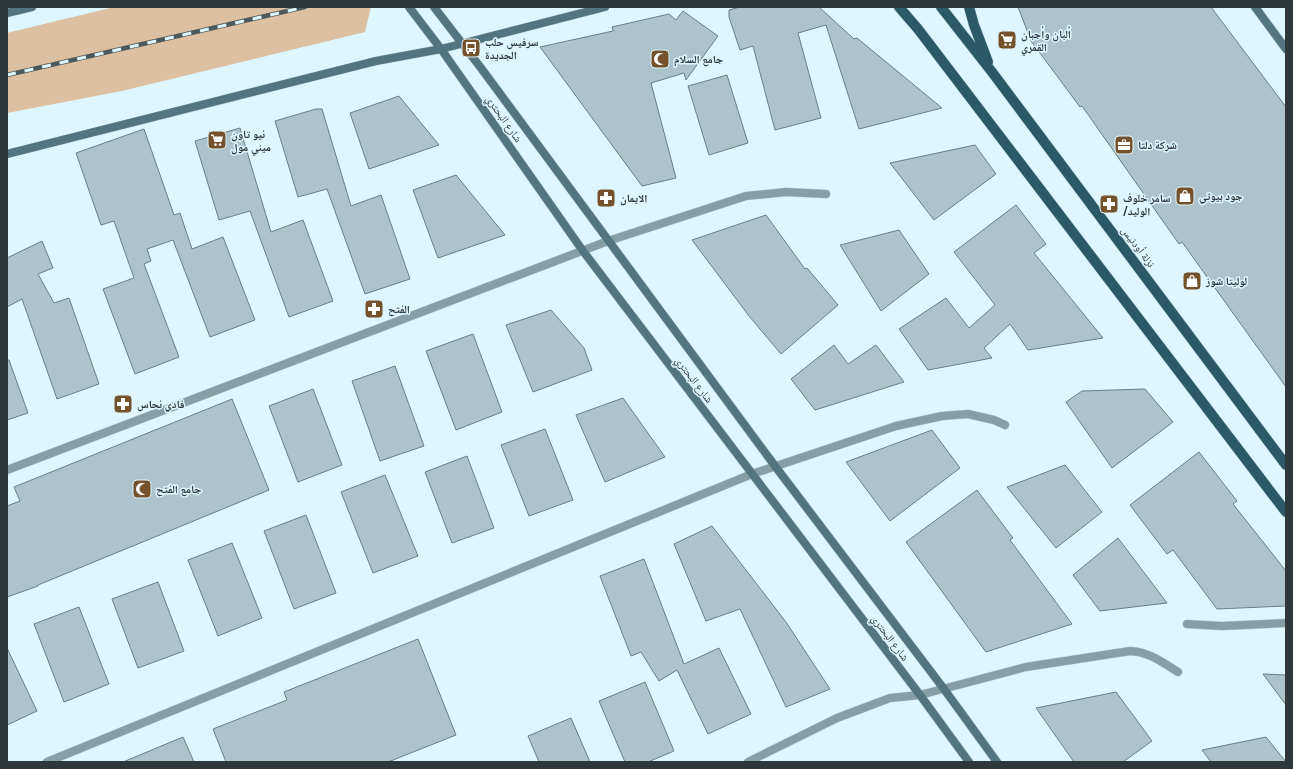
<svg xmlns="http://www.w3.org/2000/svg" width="1293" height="769" font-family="Figtree,'Noto Naskh Arabic',sans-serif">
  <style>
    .green { fill: #ddbfa1 }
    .building { fill: #acc3cc; stroke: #697f87 }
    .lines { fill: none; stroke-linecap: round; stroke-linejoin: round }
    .street-casing { stroke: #bad0d8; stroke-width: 9 }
    .secondary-casing { stroke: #bad0d8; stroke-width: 9 }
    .primary-casing { stroke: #bad0d8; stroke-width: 11 }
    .street { stroke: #869ea6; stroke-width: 8 }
    .secondary { stroke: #537582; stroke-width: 8 }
    .primary { stroke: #2c5967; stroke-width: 10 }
    .rail-casing { stroke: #4c595d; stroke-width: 4.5 }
    .rail { stroke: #ddf6ff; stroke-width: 3; stroke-dasharray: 9; stroke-linecap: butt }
    .labels { text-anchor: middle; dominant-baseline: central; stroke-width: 3; stroke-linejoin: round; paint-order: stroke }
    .poi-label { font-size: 11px; font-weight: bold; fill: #2e383b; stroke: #ddf6ff; text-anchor: start }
    .street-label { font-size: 11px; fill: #2e383b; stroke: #ddf6ff }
  </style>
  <rect width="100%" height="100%" fill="#ddf6ff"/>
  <path class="green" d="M114,7H371L365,32L122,91L7,113V33Z"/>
  <g class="building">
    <path d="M740,7H819L854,39L857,38L942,108L859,129L826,25L798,33L821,118L775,130L753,46L740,50L729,17V10Z"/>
    <path d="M1018,7H1211L1286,107V387L1182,242L1179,244L1082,106L1080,107L1031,41Z"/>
    <path d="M683,11L718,36L686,80L684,73L651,83L676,178L642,186L540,47L613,31L612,27L669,14L676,20Z"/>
    <path d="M727,75L748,143L709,155L688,86Z"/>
    <path d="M399,96L439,145L369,169L350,113Z"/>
    <path d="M316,109H322L351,206L381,195L410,279L365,294L327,189L298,197L275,121Z"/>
    <path d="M240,128L271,232L303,220L333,301L289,317L250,211L219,220L195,141Z"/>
    <path d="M144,129L174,215L180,213L192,249L223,237L255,320L210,337L173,240L147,249L151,261L144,264L179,357L135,374L103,289L134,278L114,221L101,225L76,153Z"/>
    <path d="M975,145L996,174L934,220L890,163Z"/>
    <path d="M456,175L505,235L438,258L413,190Z"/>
    <path d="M1016,205L1046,244L1034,253L1103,338L1028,350L1010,324L984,348L992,358L928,370L899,329L946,298L969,328L995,305L954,252Z"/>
    <path d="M766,215L805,269L807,268L838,305L781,354L749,316L692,240Z"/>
    <path d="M899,230L929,274L881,311L840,245Z"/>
    <path d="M42,241L53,268L38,274L54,303L69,298L99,384L57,399L22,299L7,307V258Z"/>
    <path d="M551,310L584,348L592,370L533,392L506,325Z"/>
    <path d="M473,334L502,412L456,430L426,351Z"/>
    <path d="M834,345L848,364L876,345L904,382L815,410L791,379Z"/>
    <path d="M7,360H9L28,413L7,420Z"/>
    <path d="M395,366L424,446L380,461L352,381Z"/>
    <path d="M313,389L342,465L298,482L269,406Z"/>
    <path d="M1145,389L1173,422L1112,468L1066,402L1082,391Z"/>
    <path d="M623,398L665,457L605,482L576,415Z"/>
    <path d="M232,399L269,490L38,585V586L7,597V506L20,501L14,487Z"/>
    <path d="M545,429L573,500L529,516L501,445Z"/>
    <path d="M932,430L960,468L890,521L846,462Z"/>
    <path d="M1199,452L1237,501L1233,504L1286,571V606L1217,609L1173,550L1167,554L1130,505Z"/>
    <path d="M467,456L494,528L452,543L425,472Z"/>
    <path d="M1065,465L1102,512L1056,548L1007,487Z"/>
    <path d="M385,475L418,556L373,573L341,492Z"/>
    <path d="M977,490L1013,538L1010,540L1072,624L986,652L906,542Z"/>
    <path d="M306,515L336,593L294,609L264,531Z"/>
    <path d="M712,526L786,622L830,689L786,707L740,609L706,621L674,544Z"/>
    <path d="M1118,538L1167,603L1100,611L1073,575Z"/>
    <path d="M232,543L262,618L218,636L188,560Z"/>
    <path d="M644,559L684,664L719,648L751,714L708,734L677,670L659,681L641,652L631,656L600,576Z"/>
    <path d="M158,582L184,651L138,668L112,599Z"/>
    <path d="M79,607L109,684L64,702L34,624Z"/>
    <path d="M418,639L456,735L388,762H226L213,729L287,700L284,692Z"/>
    <path d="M7,648L37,711L7,725Z"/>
    <path d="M1263,674L1286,675V705Z"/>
    <path d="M645,682L674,751L648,762H625L599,701Z"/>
    <path d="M1116,692L1152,741L1123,762H1074L1036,708Z"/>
    <path d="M571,718L590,762H539L528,736Z"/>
    <path d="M183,737L194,762H123Z"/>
    <path d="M1266,737L1286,762H1211L1202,750Z"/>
  </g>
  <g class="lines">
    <g class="street-casing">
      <g id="street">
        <path d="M7,470L608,241L746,196L786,192L826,194"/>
        <path d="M1187,624L1222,626L1286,623"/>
        <path d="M47,762L752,474L896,426L942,416L968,414L994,420L1005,425"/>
        <path d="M748,762L837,718L890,698L920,695L1026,667L1130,651C1149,652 1162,662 1178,672"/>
      </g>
    </g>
    <g class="secondary-casing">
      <g id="secondary">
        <path d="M409,7L441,49L583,251L920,695L969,762"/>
        <path d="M434,7L481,68L775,466L944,689L997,762"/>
        <path d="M1255,7L1286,49"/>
        <path d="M7,13L32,7"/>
        <path d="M7,154L376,61L441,49L605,7"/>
      </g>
    </g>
    <g class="primary-casing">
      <g id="primary">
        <path d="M899,7L918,29L1286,512"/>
        <path d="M941,7L992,72L1286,465"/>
        <path d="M969,7L974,25L988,62"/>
      </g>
    </g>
    <use href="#street" class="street"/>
    <use href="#secondary" class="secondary"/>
    <use href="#primary" class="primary"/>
    <g class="rail-casing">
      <path id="rail" d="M7,75L305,7"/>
    </g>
    <use href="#rail" class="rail"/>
  </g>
  <defs>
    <g id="supermarket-square" transform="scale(1)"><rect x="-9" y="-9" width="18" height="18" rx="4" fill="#75522b" stroke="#ddf6ff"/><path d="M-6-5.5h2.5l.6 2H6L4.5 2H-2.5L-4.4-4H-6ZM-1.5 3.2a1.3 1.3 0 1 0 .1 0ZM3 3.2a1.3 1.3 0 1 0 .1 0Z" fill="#fff"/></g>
    <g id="bus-square" transform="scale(1)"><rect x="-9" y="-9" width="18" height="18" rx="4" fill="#75522b" stroke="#ddf6ff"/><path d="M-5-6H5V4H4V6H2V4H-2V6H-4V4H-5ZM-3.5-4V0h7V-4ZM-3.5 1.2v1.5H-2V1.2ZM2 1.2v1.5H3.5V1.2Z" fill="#fff"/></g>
    <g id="mosque-square" transform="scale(1)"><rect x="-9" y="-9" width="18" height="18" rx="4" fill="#75522b" stroke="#ddf6ff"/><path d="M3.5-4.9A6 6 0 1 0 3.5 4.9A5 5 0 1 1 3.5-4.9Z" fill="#fff"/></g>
    <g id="office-square" transform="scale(1)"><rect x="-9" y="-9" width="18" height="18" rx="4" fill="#75522b" stroke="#ddf6ff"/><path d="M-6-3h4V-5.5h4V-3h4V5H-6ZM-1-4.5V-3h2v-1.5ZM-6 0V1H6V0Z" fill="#fff"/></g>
    <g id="shop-square" transform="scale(1)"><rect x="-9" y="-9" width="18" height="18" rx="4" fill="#75522b" stroke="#ddf6ff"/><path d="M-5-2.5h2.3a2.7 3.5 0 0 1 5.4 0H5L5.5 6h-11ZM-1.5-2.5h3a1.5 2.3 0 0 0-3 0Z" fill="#fff"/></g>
    <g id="pharmacy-square" transform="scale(1)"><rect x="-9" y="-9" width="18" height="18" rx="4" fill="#75522b" stroke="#ddf6ff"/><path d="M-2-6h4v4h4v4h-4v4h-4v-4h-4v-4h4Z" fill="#fff"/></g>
  </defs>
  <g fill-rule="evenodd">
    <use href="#supermarket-square" x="1007" y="40"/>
    <use href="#bus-square" x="471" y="48"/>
    <use href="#mosque-square" x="660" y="59"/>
    <use href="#supermarket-square" x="217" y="140"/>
    <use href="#office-square" x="1124" y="145"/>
    <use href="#shop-square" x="1185" y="196"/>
    <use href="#pharmacy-square" x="606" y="198"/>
    <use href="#pharmacy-square" x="1109" y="204"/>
    <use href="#shop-square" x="1192" y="281"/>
    <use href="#pharmacy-square" x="374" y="309"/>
    <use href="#pharmacy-square" x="123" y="404"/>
    <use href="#mosque-square" x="142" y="489"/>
  </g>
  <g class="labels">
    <g class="poi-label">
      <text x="1021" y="34">ألبان وأجبان<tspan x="1021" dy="13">القمري</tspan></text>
      <text x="485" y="42">سرفيس حلب<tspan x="485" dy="13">الجديدة</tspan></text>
      <text x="674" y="59">جامع السلام</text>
      <text x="231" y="134">نيو تاون<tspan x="231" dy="13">ميني مول</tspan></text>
      <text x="1138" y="145">شركة دلتا</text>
      <text x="1199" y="196">جود بيوتي</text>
      <text x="620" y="198">الايمان</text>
      <text x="1123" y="198">سامر خلوف<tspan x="1123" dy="13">/الوليد</tspan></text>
      <text x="1206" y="281">لوليتا شوز</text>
      <text x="388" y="309">الفتح</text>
      <text x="137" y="404">فادي نحاس</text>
      <text x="156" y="489">جامع الفتح</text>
    </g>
    <g class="street-label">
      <text transform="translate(504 119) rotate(55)">شارع البحتري</text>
      <text transform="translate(1138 247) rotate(53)">نزلة أودنيس</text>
      <text transform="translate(694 380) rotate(53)">شارع البحتري</text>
      <text transform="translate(890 638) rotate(53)">شارع البحتري</text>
    </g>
  </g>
  <rect width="1293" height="769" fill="none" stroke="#2e383b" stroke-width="16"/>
</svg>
